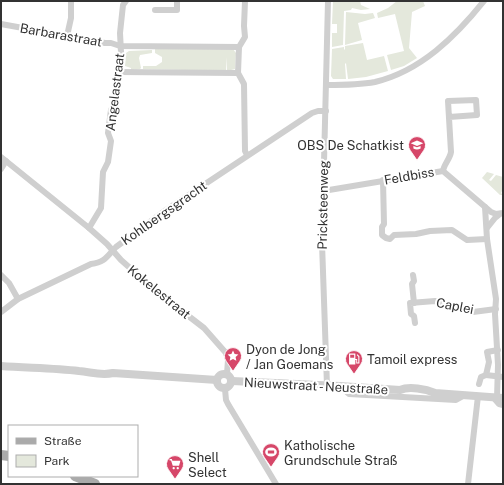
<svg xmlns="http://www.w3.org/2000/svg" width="504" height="485" font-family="'Public Sans',sans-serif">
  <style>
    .green { fill: #e4e8dc }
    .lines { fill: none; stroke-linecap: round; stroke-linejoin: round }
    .minor { stroke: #cfcfcf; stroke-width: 6 }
    .tertiary { stroke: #cfcfcf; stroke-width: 8 }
    .primary { stroke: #aaa; stroke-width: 10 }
    .labels { text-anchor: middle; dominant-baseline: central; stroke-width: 4; stroke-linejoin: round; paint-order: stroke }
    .street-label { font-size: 13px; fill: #323232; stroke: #fff }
    .poi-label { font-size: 13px; fill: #323232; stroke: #fff; text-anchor: start }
  </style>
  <rect width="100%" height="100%" fill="#fff"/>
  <g class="green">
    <path d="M333,1H360L361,5L370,9L361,10L352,8L351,10L344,11L343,45L332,47V33H337V24H332Z"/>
    <path d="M397,1H423L425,6L412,12L409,48L417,58L404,66L391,70L387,55L404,51L395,14L378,18L377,13L388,8Z"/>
    <path d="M346,12L365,14L373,13L375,18L358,23L362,40L345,45Z"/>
    <path d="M363,43L367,60L384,56L388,71L366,77L348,79L346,63L345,64L346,79H333L331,76L332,49L344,47V50L345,49V46Z"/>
    <path d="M155,49H233L236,53L235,69L227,71V57L226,71L143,69V66H156L162,62V57L155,53Z"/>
    <path d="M152,50V53L140,55L139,58L141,68L140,69L131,70V68L125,66L126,53L129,51Z"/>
    <path d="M487,172L494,174L489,180L491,181L496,175L503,177V189L501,193L503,195H500L482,178Z"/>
  </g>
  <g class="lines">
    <g class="minor">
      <path d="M245,1L244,26L245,37L239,47L238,73L244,84L245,151L247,155"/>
      <path d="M155,10H177V1"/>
      <path d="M1,24L105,43H111L120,46L239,47"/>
      <path d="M67,36L71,18V1"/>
      <path d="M119,72L238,73"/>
      <path d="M326,85C343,85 359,85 375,82C421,71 456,36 484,1"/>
      <path d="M1,157L89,228L107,244L121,260L156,291L204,328L226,353L228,360L227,374"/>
      <path d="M1,169L6,161"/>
      <path d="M443,171C444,164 450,159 451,152L448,101L476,100L477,115L449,117"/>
      <path d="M383,180L384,224L382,227V235L386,238L390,239L394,235L416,234L430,231L452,230L467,240L487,239"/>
      <path d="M323,191L443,171L491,212L496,214L503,213"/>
      <path d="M485,207L487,239L496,299L495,314L498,365L497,398"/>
      <path d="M89,228L101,208L103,172L108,162L111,141L108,133L111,110L116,100L121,52L120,33L123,5L126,1"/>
      <path d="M487,228L495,218L500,214"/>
      <path d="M1,275L9,283L18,299"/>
      <path d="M413,275L414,281L412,284L414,303"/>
      <path d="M1,312L18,299L91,264C106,262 107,256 116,247L166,210L312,113L318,111H326"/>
      <path d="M415,323L414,316L411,314L410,303L435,301L473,312L496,309"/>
      <path d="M498,350L487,352L489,362L486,375L503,377"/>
      <path d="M479,384L481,377L486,375"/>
      <path d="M327,386L322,243L328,1"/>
      <path d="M340,386L349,394L456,400L465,395"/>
      <path d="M225,389L226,400L228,404L276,484"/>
      <path d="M493,397L499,404L503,405"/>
      <path d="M468,484L478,396"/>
    </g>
    <g class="tertiary">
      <path d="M1,366C27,368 53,368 79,371C91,372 101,376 113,373L217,380"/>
      <circle cx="224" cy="381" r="7"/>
      <path d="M232,381L340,386L400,390C409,386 426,389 435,393L503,398"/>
    </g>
    <g class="primary">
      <path d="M1,455L9,456"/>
      <path d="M75,476L95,484"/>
    </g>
  </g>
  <defs>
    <g id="school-pin" transform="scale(0.9)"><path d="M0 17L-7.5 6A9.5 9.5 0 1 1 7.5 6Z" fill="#d64769" stroke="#fff"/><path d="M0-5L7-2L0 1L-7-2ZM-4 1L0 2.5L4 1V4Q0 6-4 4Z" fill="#fff"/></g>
    <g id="sight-pin" transform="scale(0.9)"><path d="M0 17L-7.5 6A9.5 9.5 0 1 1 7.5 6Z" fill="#d64769" stroke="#fff"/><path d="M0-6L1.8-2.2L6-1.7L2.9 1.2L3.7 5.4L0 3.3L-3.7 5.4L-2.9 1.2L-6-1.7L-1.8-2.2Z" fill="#fff"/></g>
    <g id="fuel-pin" transform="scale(0.9)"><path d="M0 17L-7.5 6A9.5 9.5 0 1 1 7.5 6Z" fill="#d64769" stroke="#fff"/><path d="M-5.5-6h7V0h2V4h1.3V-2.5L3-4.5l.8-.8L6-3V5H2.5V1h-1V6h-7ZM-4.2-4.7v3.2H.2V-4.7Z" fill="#fff"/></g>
    <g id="stadium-pin" transform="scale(0.9)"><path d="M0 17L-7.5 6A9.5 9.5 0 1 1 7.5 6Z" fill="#d64769" stroke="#fff"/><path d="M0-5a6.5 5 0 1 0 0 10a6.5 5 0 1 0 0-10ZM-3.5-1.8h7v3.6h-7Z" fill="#fff"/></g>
    <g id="supermarket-pin" transform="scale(0.9)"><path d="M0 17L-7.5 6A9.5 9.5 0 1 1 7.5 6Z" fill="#d64769" stroke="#fff"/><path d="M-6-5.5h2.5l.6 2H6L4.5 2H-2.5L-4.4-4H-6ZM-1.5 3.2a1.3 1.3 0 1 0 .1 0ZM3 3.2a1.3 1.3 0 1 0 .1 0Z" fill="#fff"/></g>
  </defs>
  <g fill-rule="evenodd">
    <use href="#school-pin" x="417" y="145"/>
    <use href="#sight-pin" x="233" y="356"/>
    <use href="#fuel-pin" x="354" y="359"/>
    <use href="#stadium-pin" x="271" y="452"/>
    <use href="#supermarket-pin" x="175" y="464"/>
  </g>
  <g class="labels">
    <g class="street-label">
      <text transform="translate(61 35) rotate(10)">Barbarastraat</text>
      <text transform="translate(115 92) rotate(-83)">Angelastraat</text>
      <text transform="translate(409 176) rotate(-10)">Feldbiss</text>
      <text transform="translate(323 205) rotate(-89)">Pricksteenweg</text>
      <text transform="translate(164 213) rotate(-35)">Kohlbergsgracht</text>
      <text transform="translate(159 292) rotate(39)">Kokelestraat</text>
      <text transform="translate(455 306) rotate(11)">Caplei</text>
      <text transform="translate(316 386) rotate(3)">Nieuwstraat - Neustraße</text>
    </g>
    <g class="poi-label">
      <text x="404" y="145" text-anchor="end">OBS De Schatkist</text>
      <text x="246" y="349">Dyon de Jong<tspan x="246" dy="15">/ Jan Goemans</tspan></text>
      <text x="367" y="359">Tamoil express</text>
      <text x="284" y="445">Katholische<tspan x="284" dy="15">Grundschule Straß</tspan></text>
      <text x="188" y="457">Shell<tspan x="188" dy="15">Select</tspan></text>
    </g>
  </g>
  <rect width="504" height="485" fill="none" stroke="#323232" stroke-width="4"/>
  <rect x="8" y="425" width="130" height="52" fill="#ffffff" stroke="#adadad"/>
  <rect x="16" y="438" width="20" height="6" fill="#aaaaaa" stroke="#adadad"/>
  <text x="44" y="445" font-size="12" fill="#323232">Straße</text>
  <rect x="16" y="455" width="20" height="12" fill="#e4e8dc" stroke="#adadad"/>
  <text x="44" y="465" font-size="12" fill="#323232">Park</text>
</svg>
